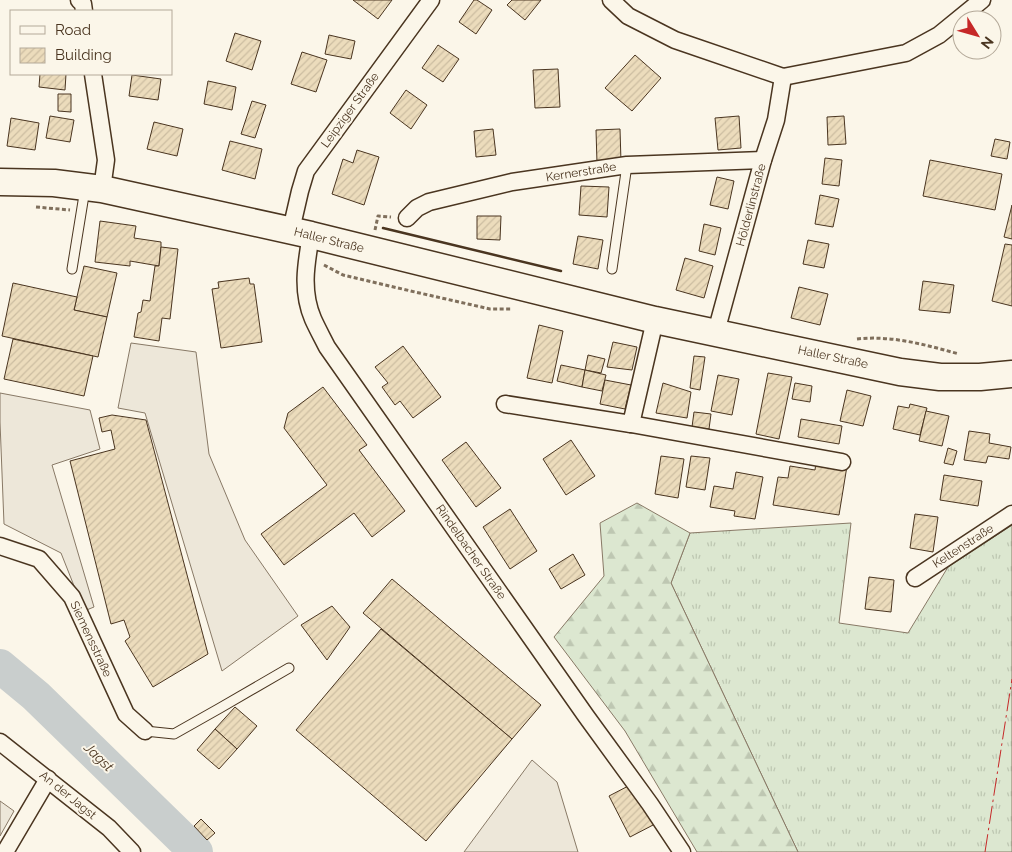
<svg xmlns="http://www.w3.org/2000/svg" width="1012" height="852" font-family="Raleway,sans-serif">
  <style>
    .grass { fill: url(#grass-tufts); stroke: #887966 }
    .forest { fill: url(#forest-firs); stroke: #887966 }
    .parking { fill: #ede7d9; stroke: #887966 }
    .lines { fill: none; stroke-linecap: round; stroke-linejoin: round }
    .river { stroke: #c9cecd; stroke-width: 34 }
    .building { fill: url(#building-hatch); stroke: #4a3520 }
    .lane-casing { stroke: #4a3520; stroke-width: 11 }
    .street-casing { stroke: #4a3520; stroke-width: 19 }
    .primary-casing { stroke: #4a3520; stroke-width: 29 }
    .path { stroke: #7f6f5c; stroke-width: 3; stroke-dasharray: 4 2.5; stroke-linecap: butt }
    .lane { stroke: #fbf6e9; stroke-width: 9 }
    .street { stroke: #fbf6e9; stroke-width: 16 }
    .primary { stroke: #fbf6e9; stroke-width: 26 }
    .wall { stroke: #4a3520; stroke-width: 2.5 }
    .power { stroke: #c62828; stroke-width: 1; stroke-dasharray: 18 4 2.5 4; stroke-linecap: butt }
    .labels { text-anchor: middle; dominant-baseline: central; stroke-width: 4; stroke-linejoin: round; paint-order: stroke }
    .street-label { font-size: 12px; fill: #4a3520; stroke: #fbf6e9 }
    .water-label { font-size: 14px; font-style: italic; fill: #4a3520; stroke: #fbf6e9 }
  </style>
  <defs>
    <pattern id="grass-tufts" width="24" height="20" patternUnits="userSpaceOnUse" patternTransform="scale(1.25)"><rect width="24" height="20" fill="#dce7d0"/><path d="M3 7l-1-3M5 7V3M7 7l1-3M15 17l-1-3M17 17v-4M19 17l1-3" fill="none" stroke="#bec7b2"/></pattern>
    <pattern id="forest-firs" width="22" height="20" patternUnits="userSpaceOnUse" patternTransform="scale(1.25)"><rect width="22" height="20" fill="#dce7d0"/><path d="M5 1l3.5 6h-7zM16 11l3.5 6h-7z" fill="#bec7b2"/></pattern>
    <pattern id="building-hatch" width="6" height="6" patternUnits="userSpaceOnUse" patternTransform="scale(1.25)"><rect width="6" height="6" fill="#ecdcbc"/><path d="M-1 1l2-2M0 6l6-6M5 7l2-2" fill="none" stroke="#ccbda1"/></pattern>
  </defs>
  <rect width="100%" height="100%" fill="#fbf6e9"/>
  <path class="grass" d="M851,523L839,623L908,633L948,567L1012,525V852H798L671,583L690,533Z"/>
  <path class="forest" d="M637,503L690,533L671,583L798,852H697L625,731L554,637L604,576L600,523Z"/>
  <g class="parking">
    <path d="M131,343L196,352L209,454L245,540L298,616L222,671L145,413L118,408Z"/>
    <path d="M0,393L90,410L100,449L52,465L94,607L84,611L61,553L4,524L0,422Z"/>
    <path d="M532,760L557,782L578,852H464Z"/>
    <path d="M0,801L14,811L0,836Z"/>
  </g>
  <g class="lines">
    <path class="river" d="M0,666L36,696L196,852"/>
  </g>
  <g class="building">
    <path d="M353,0H392L378,19Z"/>
    <path d="M474,0H477L492,10L476,34L459,22Z"/>
    <path d="M512,0H541L525,20L507,5Z"/>
    <path d="M235,33L261,41L252,70L226,61Z"/>
    <path d="M329,35L355,41L351,59L325,54Z"/>
    <path d="M438,45L459,59L443,82L422,68Z"/>
    <path d="M302,52L327,60L316,92L291,84Z"/>
    <path d="M635,55L661,78L632,111L605,88Z"/>
    <path d="M558,69L560,107L535,108L533,70Z"/>
    <path d="M40,74H66L65,90L39,87Z"/>
    <path d="M132,75L161,79L158,100L129,96Z"/>
    <path d="M208,81L236,87L232,110L204,104Z"/>
    <path d="M406,90L427,105L411,129L390,113Z"/>
    <path d="M58,94H71V112L58,111Z"/>
    <path d="M252,101L266,105L255,138L241,134Z"/>
    <path d="M50,116L74,120L70,142L46,138Z"/>
    <path d="M739,116L741,148L718,150L715,118Z"/>
    <path d="M844,116L846,144L828,145L827,117Z"/>
    <path d="M11,118L39,123L35,150L7,146Z"/>
    <path d="M154,122L183,129L177,156L147,149Z"/>
    <path d="M493,129L496,155L476,157L474,131Z"/>
    <path d="M620,129L621,162L597,163L596,130Z"/>
    <path d="M995,139L1010,142L1007,159L991,156Z"/>
    <path d="M230,141L262,149L255,179L222,170Z"/>
    <path d="M357,150L379,157L364,205L332,194L343,159L353,163Z"/>
    <path d="M825,158L842,160L839,186L822,184Z"/>
    <path d="M930,160L1002,174L995,210L923,196Z"/>
    <path d="M717,177L734,181L728,209L710,205Z"/>
    <path d="M581,186L609,187L607,217L579,215Z"/>
    <path d="M820,195L839,199L833,227L815,224Z"/>
    <path d="M1012,205V239L1004,237Z"/>
    <path d="M477,216H501L500,240L477,239Z"/>
    <path d="M100,221L136,226L134,238L161,242V247L159,266L130,261V266L95,262Z"/>
    <path d="M704,224L721,228L715,255L699,251Z"/>
    <path d="M578,236L603,240L598,269L573,264Z"/>
    <path d="M808,240L829,244L824,268L803,264Z"/>
    <path d="M1005,244L1012,245V306L992,301Z"/>
    <path d="M161,247L178,249L170,319L162,318L159,341L134,337L138,313L141,312L143,300L150,301L155,266H159Z"/>
    <path d="M685,258L713,266L704,298L676,290Z"/>
    <path d="M84,266L117,273L107,317L74,310Z"/>
    <path d="M249,278L250,284H254L262,342L221,348L212,289L219,288L218,282Z"/>
    <path d="M923,281L954,285L950,313L919,310Z"/>
    <path d="M13,283L77,297L74,310L107,317L98,357L2,336Z"/>
    <path d="M799,287L828,294L820,325L791,318Z"/>
    <path d="M539,325L563,331L552,383L527,378Z"/>
    <path d="M13,339L93,356L84,396L4,379Z"/>
    <path d="M613,342L637,347L632,370L607,367Z"/>
    <path d="M403,346L441,397L413,418L400,401L395,405L382,387L388,383L375,367Z"/>
    <path d="M588,355L605,359L601,373L585,370Z"/>
    <path d="M694,356L705,357L700,390L690,388Z"/>
    <path d="M561,365L585,370L582,387L557,381Z"/>
    <path d="M585,370L606,375L602,391L582,387Z"/>
    <path d="M768,373L792,377L779,439L756,434Z"/>
    <path d="M718,375L739,379L732,415L711,411Z"/>
    <path d="M605,380L631,385L625,409L600,404Z"/>
    <path d="M663,383L691,392L687,418L656,413Z"/>
    <path d="M795,383L812,386L810,402L792,399Z"/>
    <path d="M323,387L367,445L359,450L405,511L372,537L354,513L284,565L261,534L327,485L284,428L288,413Z"/>
    <path d="M847,390L871,396L863,426L840,421Z"/>
    <path d="M910,404L927,408L920,435L893,429L898,406L909,408Z"/>
    <path d="M926,411L949,416L942,446L919,441Z"/>
    <path d="M694,412L711,414L709,429L692,427Z"/>
    <path d="M112,415L146,420L208,654L153,687L125,641L130,637L124,620L111,624L70,461L115,449L111,430L102,432L99,418Z"/>
    <path d="M801,419L842,426L839,444L798,437Z"/>
    <path d="M969,431L990,434L989,443L1011,447L1009,459L988,456L986,463L964,460Z"/>
    <path d="M571,440L595,476L566,495L543,459Z"/>
    <path d="M466,442L501,488L476,507L442,460Z"/>
    <path d="M948,448L957,451L953,465L944,463Z"/>
    <path d="M661,456L684,459L678,498L655,494Z"/>
    <path d="M691,456L710,458L705,490L686,487Z"/>
    <path d="M816,462L847,466L839,515L773,505L778,477L788,478L790,466L815,470Z"/>
    <path d="M736,472L763,477L755,519L734,516L735,511L710,507L714,486L733,489Z"/>
    <path d="M944,475L982,481L978,506L940,500Z"/>
    <path d="M510,509L537,551L510,569L483,527Z"/>
    <path d="M915,514L938,517L933,552L910,548Z"/>
    <path d="M573,554L585,575L561,589L549,569Z"/>
    <path d="M869,577L894,580L891,612L865,609Z"/>
    <path d="M392,579L541,705L512,739L363,613Z"/>
    <path d="M332,606L350,627L327,660L301,625Z"/>
    <path d="M381,629L512,739L426,841L296,730Z"/>
    <path d="M235,707L257,726L237,749L215,729Z"/>
    <path d="M215,729L237,749L219,769L197,750Z"/>
    <path d="M634,783L655,824L630,837L609,796Z"/>
    <path d="M201,819L215,833L207,840L194,826Z"/>
  </g>
  <g class="lines">
    <g class="lane-casing">
      <g id="lane">
        <path d="M72,269L85,189"/>
        <path d="M612,269L627,165"/>
        <path d="M145,731L174,734L220,708L289,668"/>
      </g>
    </g>
    <g class="street-casing">
      <g id="street">
        <path d="M79,0L83,4L84,11"/>
        <path d="M611,0L628,16L675,40L783,77L906,53L939,35L982,0"/>
        <path d="M93,74L106,160L102,189"/>
        <path d="M407,218L417,208L429,202L512,182L627,165L763,160"/>
        <path d="M291,230L300,191L306,171L431,0"/>
        <path d="M311,235C306,264 301,291 313,319C317,328 322,337 327,347L586,716L650,804L682,852"/>
        <path d="M716,332L763,160L776,120L783,77"/>
        <path d="M505,404L631,424L655,320"/>
        <path d="M631,424L842,462"/>
        <path d="M0,546L39,559L72,597L126,714L145,731"/>
        <path d="M915,578L1012,514"/>
        <path d="M0,742L109,828L132,852"/>
        <path d="M5,852L48,779"/>
      </g>
    </g>
    <g class="primary-casing">
      <path id="primary" d="M0,182L54,183L102,189L311,235L655,320L900,372L940,377H980L1012,374"/>
    </g>
    <g class="path">
      <path d="M36,207L70,210"/>
      <path d="M375,230L378,216L391,217"/>
      <path d="M324,265L343,275L415,292L490,309H512"/>
      <path d="M857,339C892,335 926,345 959,354"/>
    </g>
    <use href="#lane" class="lane"/>
    <use href="#street" class="street"/>
    <use href="#primary" class="primary"/>
    <path class="wall" d="M383,228L561,271"/>
    <path class="power" d="M985,852L1012,679"/>
  </g>
  <g class="labels">
    <g class="street-label">
      <text transform="translate(350 110) rotate(-54)">Leipziger Straße</text>
      <text transform="translate(581 172) rotate(-9)">Kernerstraße</text>
      <text transform="translate(751 205) rotate(-75)">Hölderlinstraße</text>
      <text transform="translate(329 240) rotate(14)">Haller Straße</text>
      <text transform="translate(833 357) rotate(12)">Haller Straße</text>
      <text transform="translate(963 546) rotate(-33)">Keltenstraße</text>
      <text transform="translate(471 552) rotate(55)">Rindelbacher Straße</text>
      <text transform="translate(91 639) rotate(65)">Siemensstraße</text>
      <text transform="translate(68 795) rotate(39)">An der Jagst</text>
    </g>
    <g class="water-label">
      <text transform="translate(99 757) rotate(44)">Jagst</text>
    </g>
  </g>
  <rect x="10" y="10" width="162" height="65" fill="#fbf6e9" stroke="#b4a999"/>
  <rect x="20" y="26" width="25" height="8" fill="#fbf6e9" stroke="#b4a999"/>
  <text x="55" y="35" font-size="15" fill="#4a3520">Road</text>
  <rect x="20" y="48" width="25" height="15" fill="url(#building-hatch)" stroke="#b4a999"/>
  <text x="55" y="60" font-size="15" fill="#4a3520">Building</text>
  <g transform="translate(977 35) rotate(127)"><circle r="24" fill="#fbf6e9" stroke="#b4a999"/>
  <path d="M0-4L9 19L0 12L-9 19Z" fill="#c62828"/>
  <text y="-8" font-size="14" font-weight="bold" text-anchor="middle" fill="#4a3520">N</text>
  </g>
</svg>
